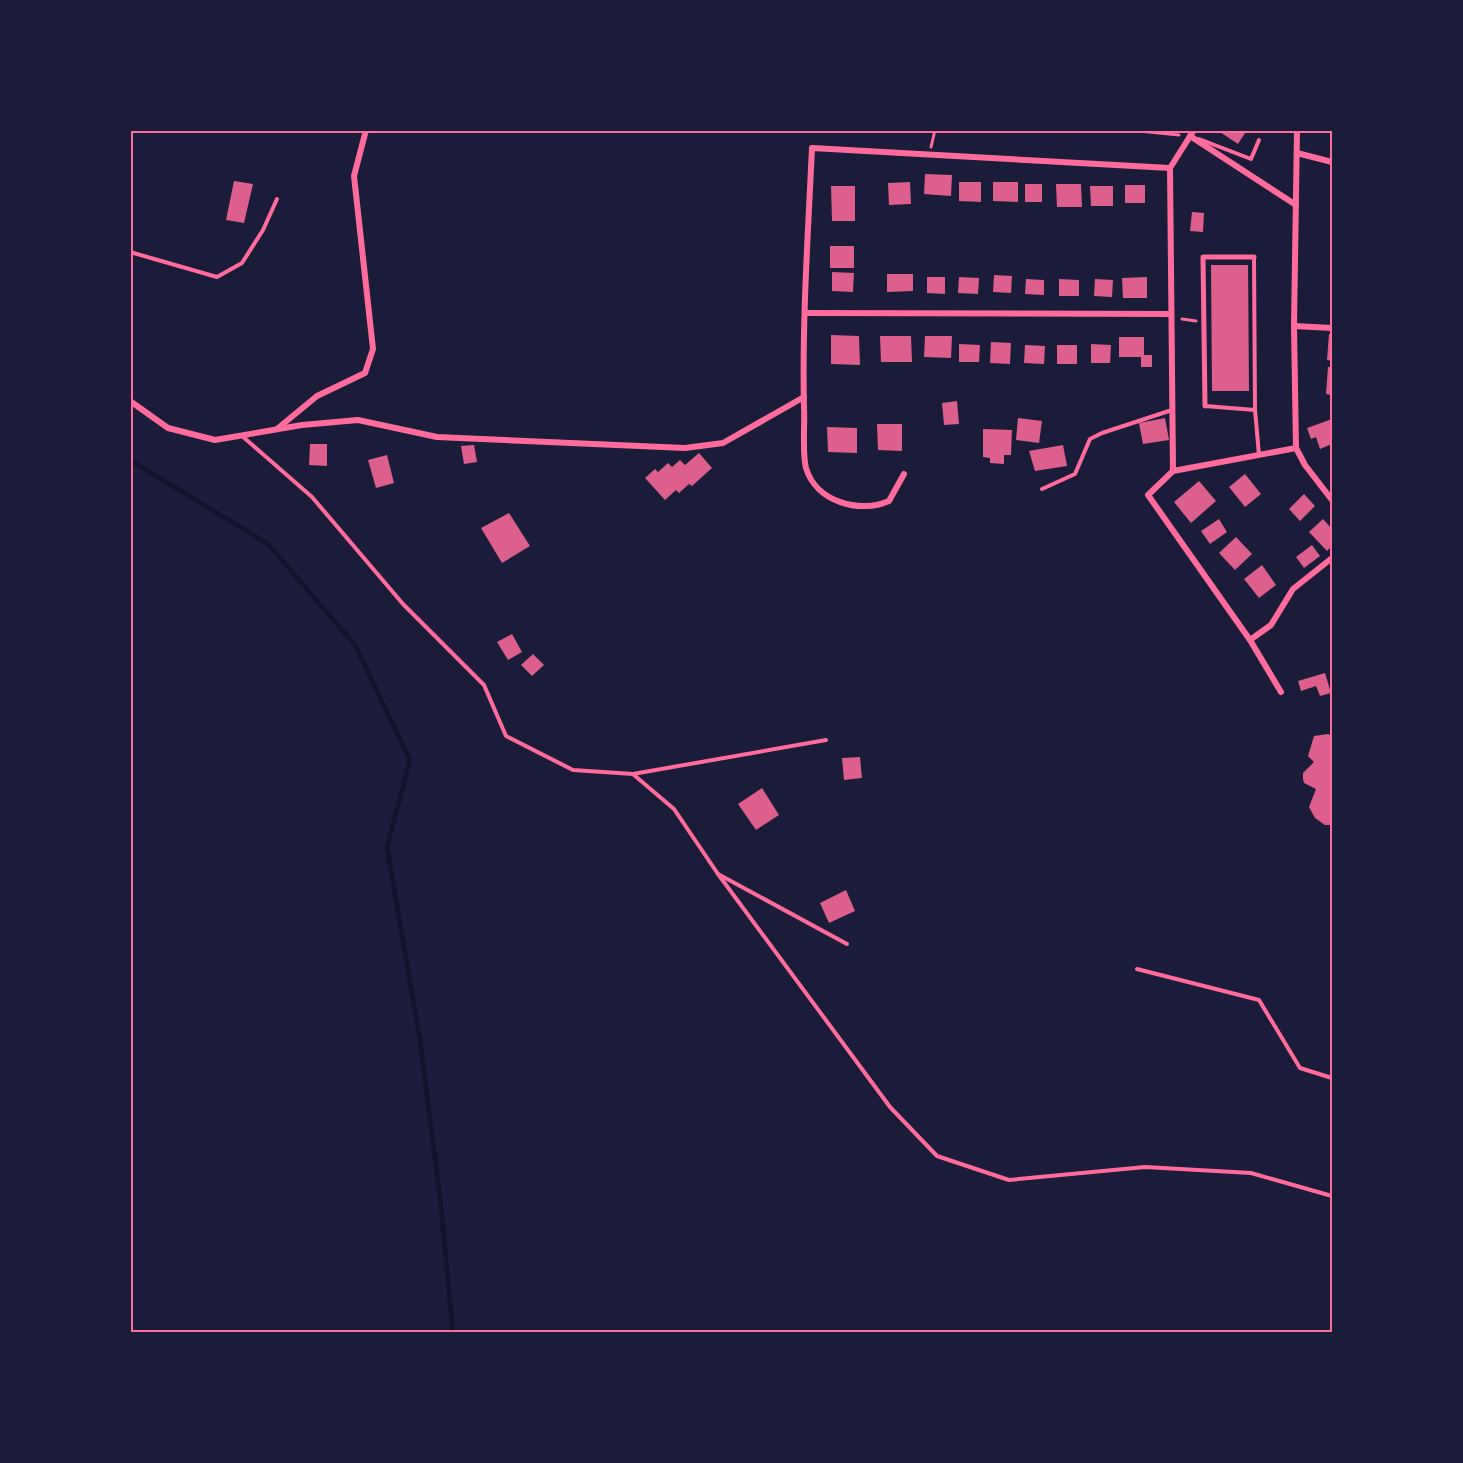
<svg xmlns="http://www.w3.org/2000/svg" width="1463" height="1463" font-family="Barlow,sans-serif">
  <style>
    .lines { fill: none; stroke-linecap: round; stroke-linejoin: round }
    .stream { stroke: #12122b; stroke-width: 4.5 }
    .building { fill: #dd5f8e }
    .path { stroke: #ff6b9d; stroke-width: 3 }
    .service { stroke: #ff6b9d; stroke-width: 4 }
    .pedestrian { stroke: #ff6b9d; stroke-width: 5 }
    .minor { stroke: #ff6b9d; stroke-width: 6 }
    .neatline { fill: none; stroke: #ff6b9d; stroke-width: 2 }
  </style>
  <rect width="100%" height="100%" fill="#1b1b3a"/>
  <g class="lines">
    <path class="stream" d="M130,460L268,544L355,645L410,760L387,847L420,1040L440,1197L453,1332"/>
  </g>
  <g class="building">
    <path d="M1217,130H1247L1238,144Z"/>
    <path d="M925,174L952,175L951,196L924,194Z"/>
    <path d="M234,181L253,184L244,223L226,220Z"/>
    <path d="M910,182L911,204L889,205L888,183Z"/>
    <path d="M959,182H981V202L959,201Z"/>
    <path d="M993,182H1018V202L993,201Z"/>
    <rect x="1025" y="184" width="17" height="18"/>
    <path d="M1056,184H1081L1082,207H1057Z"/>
    <rect x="1125" y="185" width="20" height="18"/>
    <path d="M831,186H855V221H832Z"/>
    <path d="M1090,186H1113V206H1091Z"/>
    <path d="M1192,212L1204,213L1203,232L1190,231Z"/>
    <rect x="830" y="246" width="24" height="22"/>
    <path d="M1211,265H1248L1249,391H1212Z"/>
    <path d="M832,272L854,273L853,292L832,291Z"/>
    <path d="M887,274H913V291L887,292Z"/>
    <path d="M994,275L1012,276L1011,293L993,292Z"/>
    <path d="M927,277H945V294L927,293Z"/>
    <path d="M959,277L979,278L978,294L958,293Z"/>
    <path d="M1147,277V298H1123L1122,278Z"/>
    <path d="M1026,279L1044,280V295L1025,294Z"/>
    <path d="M1059,279L1079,280V296H1059Z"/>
    <path d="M1095,279L1113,280L1112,297L1094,296Z"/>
    <path d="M1329,334H1332V361L1327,360Z"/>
    <path d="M831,335L859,336L860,365L831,364Z"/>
    <path d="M880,336H911L912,362H881Z"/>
    <path d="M925,336H952L951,358L924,357Z"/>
    <path d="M1119,337H1144V355H1152V367H1141V357H1119Z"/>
    <path d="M991,342L1011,343L1010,364L990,363Z"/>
    <path d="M959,344L980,345L979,362H959Z"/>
    <path d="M1091,344L1111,345L1110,363H1091Z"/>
    <path d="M1025,345L1045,346L1044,364L1024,363Z"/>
    <rect x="1057" y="345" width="20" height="19"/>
    <path d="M1328,367H1332V395L1326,394Z"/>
    <path d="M957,401L959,424L944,425L942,403Z"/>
    <path d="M1018,418L1042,421L1039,443L1016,440Z"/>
    <path d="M1165,418L1169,440L1143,444L1139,423Z"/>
    <path d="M1332,419V444L1320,449L1316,437L1311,439L1307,428Z"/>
    <path d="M877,424H902V451L878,450Z"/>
    <path d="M827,427L857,428V453L828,452Z"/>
    <path d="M983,429L1012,430L1011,455H1004V464L990,463V458L983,457Z"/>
    <path d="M310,444H327V466L309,465Z"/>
    <path d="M474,445L477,462L464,464L461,446Z"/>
    <path d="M1063,445L1067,466L1035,471L1029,451Z"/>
    <path d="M699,453L712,468L692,486L689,484L679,493L676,490L665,500L645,478L655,469L658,472L668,463L672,467L680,460L685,465Z"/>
    <path d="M387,455L394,483L376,488L368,460Z"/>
    <path d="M1245,474L1261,494L1245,507L1229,487Z"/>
    <path d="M1199,481L1216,501L1191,523L1174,502Z"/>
    <path d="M1304,494L1315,506L1300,521L1289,509Z"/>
    <path d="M509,513L530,546L502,563L481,528Z"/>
    <path d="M1219,519L1227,532L1210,544L1201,531Z"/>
    <path d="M1323,519L1332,529V546L1327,551L1309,532Z"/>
    <path d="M1236,537L1252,554L1235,570L1219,553Z"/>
    <path d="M1312,545L1320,556L1304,568L1296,557Z"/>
    <path d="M1262,565L1276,585L1259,598L1244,579Z"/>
    <path d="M512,634L522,652L508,660L497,642Z"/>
    <path d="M533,654L544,665L532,676L521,665Z"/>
    <path d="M1325,673L1331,693L1320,696L1316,686L1301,691L1298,681Z"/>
    <path d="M1328,734L1332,736V825H1325L1315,818L1309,807L1316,789L1304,783L1303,779V773L1314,762L1308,756L1314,736Z"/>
    <path d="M860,757L862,778L844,780L842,758Z"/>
    <path d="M762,788L779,815L756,830L738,804Z"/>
    <path d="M846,890L855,911L829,923L820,903Z"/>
  </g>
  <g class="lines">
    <g class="path">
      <path d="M1129,130L1179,135"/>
      <path d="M931,147L935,130"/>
      <path d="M1182,319L1196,321"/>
    </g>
    <g class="service">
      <path d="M1199,139L1251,159L1259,140"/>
      <path d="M130,252L217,277L242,263L263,230L277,199"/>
      <path d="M1254,257L1255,410L1259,455"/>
      <path d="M1205,406L1255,410"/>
      <path d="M242,436L312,497L403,604L484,685L506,736L573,770L633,774L826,740"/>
      <path d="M1042,489L1075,474L1090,439L1102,433L1172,410"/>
      <path d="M634,775L674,809L718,874L847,944"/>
      <path d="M718,874L890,1107L937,1156L1009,1180L1145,1167L1251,1173L1332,1196"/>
      <path d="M1137,969L1259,1000L1300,1068L1332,1078"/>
    </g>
    <path class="pedestrian" d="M1205,406L1203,257H1254"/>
    <g class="minor">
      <path d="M1194,130L1170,168L1173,471L1296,448"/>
      <path d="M1297,130L1294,326L1296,448L1305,465L1332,500"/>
      <path d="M1190,136L1296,205"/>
      <path d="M1297,153L1332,162"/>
      <path d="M805,313L1171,314"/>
      <path d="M1294,326L1332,328"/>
      <path d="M130,401L168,428L215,440L302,425L358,420L437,437L685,448L723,443L804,397"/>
      <path d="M277,429L317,396L365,373L373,349L354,176L366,130"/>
      <path d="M1173,471L1148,495L1250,640L1281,692"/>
      <path d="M904,474L889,501C860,514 816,502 806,468C802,453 805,424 804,408C802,321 808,234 812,148L1170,168"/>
      <path d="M1250,640L1271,625L1293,589L1332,558"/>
    </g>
  </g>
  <rect width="1463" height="1463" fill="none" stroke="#1b1b3a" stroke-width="264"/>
  <rect x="132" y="132" width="1199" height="1199" class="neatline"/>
</svg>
